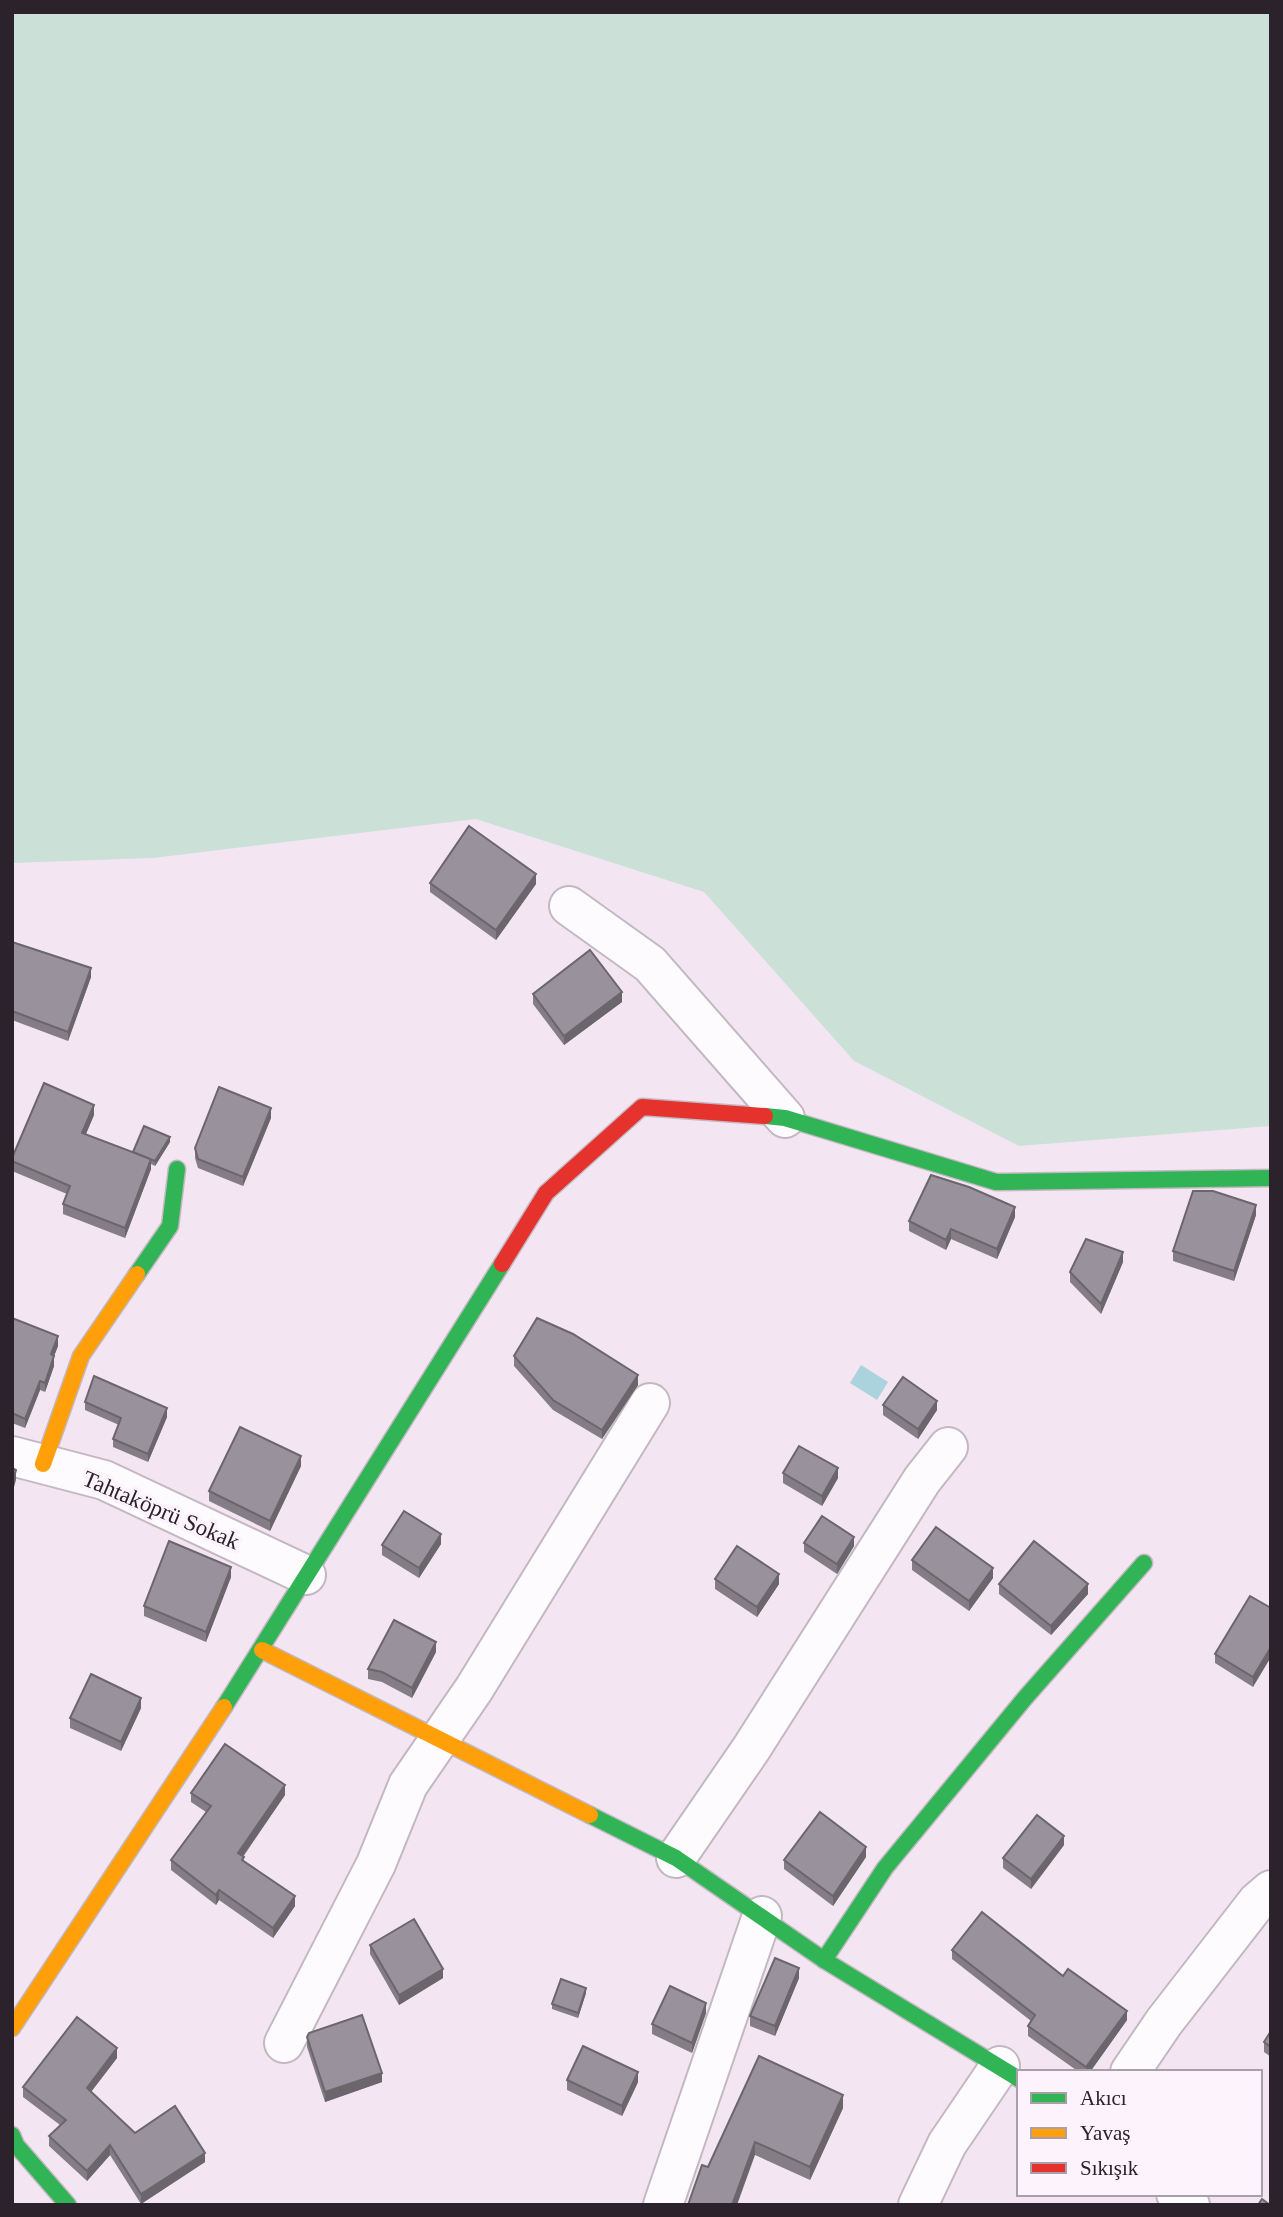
<svg xmlns="http://www.w3.org/2000/svg" width="1283" height="2217" font-family="'Times New Roman',serif">
  <style>
    .green { fill: #cbe1d8 }
    .water { fill: #abd3de }
    .lines { fill: none; stroke-linecap: round; stroke-linejoin: round }
    .street-casing { stroke: #c3b8c2; stroke-width: 42 }
    .fast-casing { stroke: #c3b8c2; stroke-width: 19 }
    .slow-casing { stroke: #c3b8c2; stroke-width: 19 }
    .jam-casing { stroke: #c3b8c2; stroke-width: 19 }
    .street { stroke: #fdfbfd; stroke-width: 38 }
    .fast { stroke: #30b455; stroke-width: 16 }
    .slow { stroke: #ff9f0a; stroke-width: 16 }
    .jam { stroke: #e5322d; stroke-width: 16 }
    .wall { fill: #847d85 }
    .shaded-wall { fill: #6b666c }
    .building { fill: #99919b; stroke: #6b666c; stroke-width: 2 }
    .labels { text-anchor: middle; dominant-baseline: central; stroke-width: 7; stroke-linejoin: round; paint-order: stroke }
    .street-label { font-size: 23px; fill: #2b222b; stroke: #fdf3fc }
  </style>
  <rect width="100%" height="100%" fill="#f3e6f2"/>
  <path class="green" d="M12,12H1271V1126L1019,1146L854,1061L704,892L476,819L153,858L12,863Z"/>
  <path class="water" d="M861,1365L888,1382L877,1400L850,1383Z"/>
  <g class="lines">
    <g class="street-casing">
      <g id="street">
        <path d="M569,906L650,964L785,1118"/>
        <path d="M12,1456L104,1480L306,1575"/>
        <path d="M676,1858L751,1749L922,1480L948,1447"/>
        <path d="M284,2043L376,1864L408,1785L474,1689L650,1403"/>
        <path d="M1130,2072L1164,2022L1257,1902L1271,1890"/>
        <path d="M1176,2194L1190,2205"/>
        <path d="M663,2205L762,1916"/>
        <path d="M918,2205L947,2144L1000,2066"/>
      </g>
    </g>
    <g class="fast-casing">
      <g id="fast">
        <path d="M765,1116L785,1118L996,1182L1271,1178"/>
        <path d="M137,1274L170,1226L177,1169"/>
        <path d="M224,1707L502,1264"/>
        <path d="M590,1815L676,1858L824,1960L1019,2079"/>
        <path d="M824,1960L885,1868L1025,1698L1144,1563"/>
        <path d="M12,2135L16,2145L68,2205"/>
      </g>
    </g>
    <g class="slow-casing">
      <g id="slow">
        <path d="M43,1464L81,1356L137,1274"/>
        <path d="M262,1650L590,1815"/>
        <path d="M12,2028L224,1707"/>
      </g>
    </g>
    <g class="jam-casing">
      <path id="jam" d="M502,1264L546,1193L642,1107L765,1116"/>
    </g>
    <use href="#street" class="street"/>
    <use href="#fast" class="fast"/>
    <use href="#slow" class="slow"/>
    <use href="#jam" class="jam"/>
  </g>
  <g class="wall">
    <path d="M430,883L536,884L496,940L430,892Z"/>
    <path d="M12,942L91,977L68,1041L12,1020Z"/>
    <path d="M533,994L622,1002L564,1045L533,1004Z"/>
    <path d="M94,1115L86,1134L133,1152L170,1142L155,1166L151,1164V1169L125,1238L63,1214V1204L67,1194L12,1171V1158Z"/>
    <path d="M271,1118L243,1186L198,1168L195,1158V1148Z"/>
    <path d="M1256,1215L1234,1281L1173,1261V1251Z"/>
    <path d="M1015,1217L997,1259L951,1239L946,1250L909,1231V1221Z"/>
    <path d="M1123,1262L1101,1314L1070,1282V1272Z"/>
    <path d="M12,1318L58,1346L54,1356V1366L45,1392L40,1390L25,1428L12,1423Z"/>
    <path d="M514,1356L638,1385L602,1439L553,1410L514,1366Z"/>
    <path d="M85,1402L167,1417L148,1462L113,1447V1439L119,1425L85,1410Z"/>
    <path d="M883,1405L937,1410L918,1439L883,1415Z"/>
    <path d="M301,1466L270,1531L209,1501V1491Z"/>
    <path d="M783,1473L838,1478L822,1506L783,1483Z"/>
    <path d="M804,1543L854,1546L837,1574L804,1552Z"/>
    <path d="M441,1544L419,1578L382,1555V1545Z"/>
    <path d="M912,1560L993,1578L969,1611L912,1570Z"/>
    <path d="M231,1577L206,1642L144,1616V1606Z"/>
    <path d="M715,1579L779,1584L757,1617L715,1589Z"/>
    <path d="M999,1584L1088,1594L1051,1635L999,1594Z"/>
    <path d="M1271,1608L1253,1687L1215,1663V1654Z"/>
    <path d="M436,1652L412,1698L382,1682L368,1679V1669Z"/>
    <path d="M141,1708L121,1751L70,1728V1718Z"/>
    <path d="M191,1793L285,1795L243,1857L244,1861L295,1906L273,1938L219,1900L216,1905L171,1870V1860L206,1812L191,1802Z"/>
    <path d="M1064,1845L1031,1889L1003,1868V1858Z"/>
    <path d="M866,1857L833,1906L784,1869V1860Z"/>
    <path d="M370,1945L443,1978L399,2005L370,1954Z"/>
    <path d="M952,1950L1063,1976L1127,2020L1090,2072H1079L1028,2036V2026L1031,2021L952,1959Z"/>
    <path d="M799,1978L775,2036L750,2026V2016Z"/>
    <path d="M586,1993L578,2018L552,2009V2004Z"/>
    <path d="M706,2013L692,2053L652,2034V2024Z"/>
    <path d="M1271,2031V2057L1264,2052V2042Z"/>
    <path d="M307,2037L382,2082L325,2102L307,2047Z"/>
    <path d="M759,2056L843,2108L810,2180L755,2155L708,2167Z"/>
    <path d="M117,2058L91,2092L135,2133L205,2162L141,2204L110,2155L87,2181L49,2146V2136L60,2125L23,2097V2087Z"/>
    <path d="M567,2080L638,2082L622,2116L567,2090Z"/>
  </g>
  <g class="shaded-wall">
    <path d="M536,874V884L496,940V930Z"/>
    <path d="M91,968V977L68,1041V1032Z"/>
    <path d="M622,992V1002L564,1045V1036Z"/>
    <path d="M94,1105V1115L82,1143V1133Z"/>
    <path d="M271,1108V1118L243,1186V1177Z"/>
    <path d="M170,1137V1142L155,1166V1161Z"/>
    <path d="M151,1159V1169L125,1238V1228Z"/>
    <path d="M1256,1205V1215L1234,1281V1271Z"/>
    <path d="M1015,1207V1217L997,1259V1249Z"/>
    <path d="M951,1229V1239L946,1250V1240Z"/>
    <path d="M1123,1252V1262L1101,1314V1304Z"/>
    <path d="M58,1336V1346L51,1364V1354Z"/>
    <path d="M54,1356V1366L45,1392V1383Z"/>
    <path d="M638,1375V1385L602,1439V1430Z"/>
    <path d="M40,1381V1390L25,1428V1419Z"/>
    <path d="M937,1401V1410L918,1439V1429Z"/>
    <path d="M167,1408V1417L148,1462V1454Z"/>
    <path d="M301,1456V1466L270,1531V1521Z"/>
    <path d="M838,1468V1478L822,1506V1496Z"/>
    <path d="M16,1470V1480L12,1494V1484Z"/>
    <path d="M441,1534V1544L419,1578V1568Z"/>
    <path d="M854,1537V1546L837,1574V1564Z"/>
    <path d="M231,1567V1577L206,1642V1632Z"/>
    <path d="M993,1568V1578L969,1611V1601Z"/>
    <path d="M779,1574V1584L757,1617V1607Z"/>
    <path d="M1088,1584V1594L1051,1635V1626Z"/>
    <path d="M436,1642V1652L412,1698V1688Z"/>
    <path d="M1271,1647V1657L1253,1687V1677Z"/>
    <path d="M141,1698V1708L121,1751V1742Z"/>
    <path d="M285,1785V1795L238,1863V1853Z"/>
    <path d="M1064,1836V1845L1031,1889V1879Z"/>
    <path d="M866,1847V1857L833,1906V1896Z"/>
    <path d="M219,1890V1900L216,1905V1895Z"/>
    <path d="M295,1896V1906L273,1938V1928Z"/>
    <path d="M799,1968V1978L775,2036V2026Z"/>
    <path d="M443,1969V1978L399,2005V1995Z"/>
    <path d="M586,1988V1993L578,2018V2013Z"/>
    <path d="M706,2003V2013L692,2053V2043Z"/>
    <path d="M1127,2011V2020L1090,2072H1086V2067Z"/>
    <path d="M117,2048V2058L87,2097V2088Z"/>
    <path d="M638,2072V2082L622,2116V2106Z"/>
    <path d="M382,2073V2082L325,2102V2092Z"/>
    <path d="M843,2095V2108L810,2180V2167Z"/>
    <path d="M755,2142V2155L737,2205H732Z"/>
    <path d="M110,2145V2155L87,2181V2171Z"/>
    <path d="M205,2153V2162L141,2204V2194Z"/>
  </g>
  <g class="building">
    <path d="M469,826L536,874L496,930L430,883Z"/>
    <path d="M12,942L91,968L68,1032L12,1011Z"/>
    <path d="M590,950L622,992L564,1036L533,994Z"/>
    <path d="M44,1083L94,1105L82,1133L151,1159L125,1228L63,1204L70,1186L12,1161V1158Z"/>
    <path d="M219,1087L271,1108L243,1177L198,1159L195,1148Z"/>
    <path d="M144,1126L170,1137L155,1161L133,1152Z"/>
    <path d="M931,1175L969,1187L1015,1207L997,1249L951,1229L946,1240L909,1221Z"/>
    <path d="M1193,1191H1213L1256,1205L1234,1271L1173,1251Z"/>
    <path d="M1086,1239L1123,1252L1101,1304L1070,1272Z"/>
    <path d="M12,1318L58,1336L51,1354L54,1356L45,1383L40,1381L25,1419L12,1413Z"/>
    <path d="M537,1318L573,1334L638,1375L602,1430L553,1400L514,1356Z"/>
    <path d="M94,1376L167,1408L148,1454L113,1439L121,1418L85,1402Z"/>
    <path d="M903,1377L937,1401L918,1429L883,1405Z"/>
    <path d="M240,1427L301,1456L270,1521L209,1491Z"/>
    <path d="M799,1446L838,1468L822,1496L783,1473Z"/>
    <path d="M12,1468L16,1470L12,1484Z"/>
    <path d="M404,1511L441,1534L419,1568L382,1545Z"/>
    <path d="M822,1516L854,1537L837,1564L804,1543Z"/>
    <path d="M936,1527L993,1568L969,1601L912,1560Z"/>
    <path d="M169,1541L231,1567L206,1632L144,1606Z"/>
    <path d="M1034,1541L1088,1584L1051,1626L999,1584Z"/>
    <path d="M737,1546L779,1574L757,1607L715,1579Z"/>
    <path d="M1250,1596L1271,1608V1647L1253,1677L1215,1654Z"/>
    <path d="M394,1620L436,1642L412,1688L382,1672L368,1669Z"/>
    <path d="M91,1674L141,1698L121,1742L70,1718Z"/>
    <path d="M225,1744L285,1785L238,1853L244,1857L242,1860L295,1896L273,1928L219,1890L216,1895L171,1860L211,1806L191,1793Z"/>
    <path d="M820,1812L866,1847L833,1896L784,1860Z"/>
    <path d="M1037,1815L1064,1836L1031,1879L1003,1858Z"/>
    <path d="M982,1912L1063,1976L1068,1969L1127,2011L1086,2067L1028,2026L1035,2015L952,1950Z"/>
    <path d="M414,1919L443,1969L399,1995L370,1945Z"/>
    <path d="M775,1958L799,1968L775,2026L750,2016Z"/>
    <path d="M561,1979L586,1988L578,2013L552,2004Z"/>
    <path d="M670,1986L706,2003L692,2043L652,2024Z"/>
    <path d="M362,2015L382,2073L325,2092L307,2037L309,2033Z"/>
    <path d="M77,2017L117,2048L87,2088L135,2133L175,2106L205,2153L141,2194L110,2145L87,2171L49,2136L66,2120L23,2087Z"/>
    <path d="M1271,2031V2047L1264,2042Z"/>
    <path d="M583,2046L638,2072L622,2106L567,2080Z"/>
    <path d="M759,2056L843,2095L810,2167L755,2142L732,2205H688L702,2165L708,2167Z"/>
    <path d="M1262,2199L1270,2205H1258Z"/>
  </g>
  <g class="labels">
    <g class="street-label">
      <text transform="translate(161 1510) rotate(23)">Tahtaköprü Sokak</text>
    </g>
  </g>
  <rect width="1283" height="2217" fill="none" stroke="#2b222b" stroke-width="28"/>
  <rect x="1017" y="2070" width="245" height="126" fill="#fdf3fc" stroke="#a99fa8" stroke-width="2"/>
  <rect x="1031" y="2093" width="35" height="10" fill="#30b455" stroke="#a99fa8" stroke-width="2"/>
  <text x="1080" y="2105" font-size="21" fill="#2b222b">Akıcı</text>
  <rect x="1031" y="2128" width="35" height="10" fill="#ff9f0a" stroke="#a99fa8" stroke-width="2"/>
  <text x="1080" y="2140" font-size="21" fill="#2b222b">Yavaş</text>
  <rect x="1031" y="2163" width="35" height="10" fill="#e5322d" stroke="#a99fa8" stroke-width="2"/>
  <text x="1080" y="2175" font-size="21" fill="#2b222b">Sıkışık</text>
</svg>
